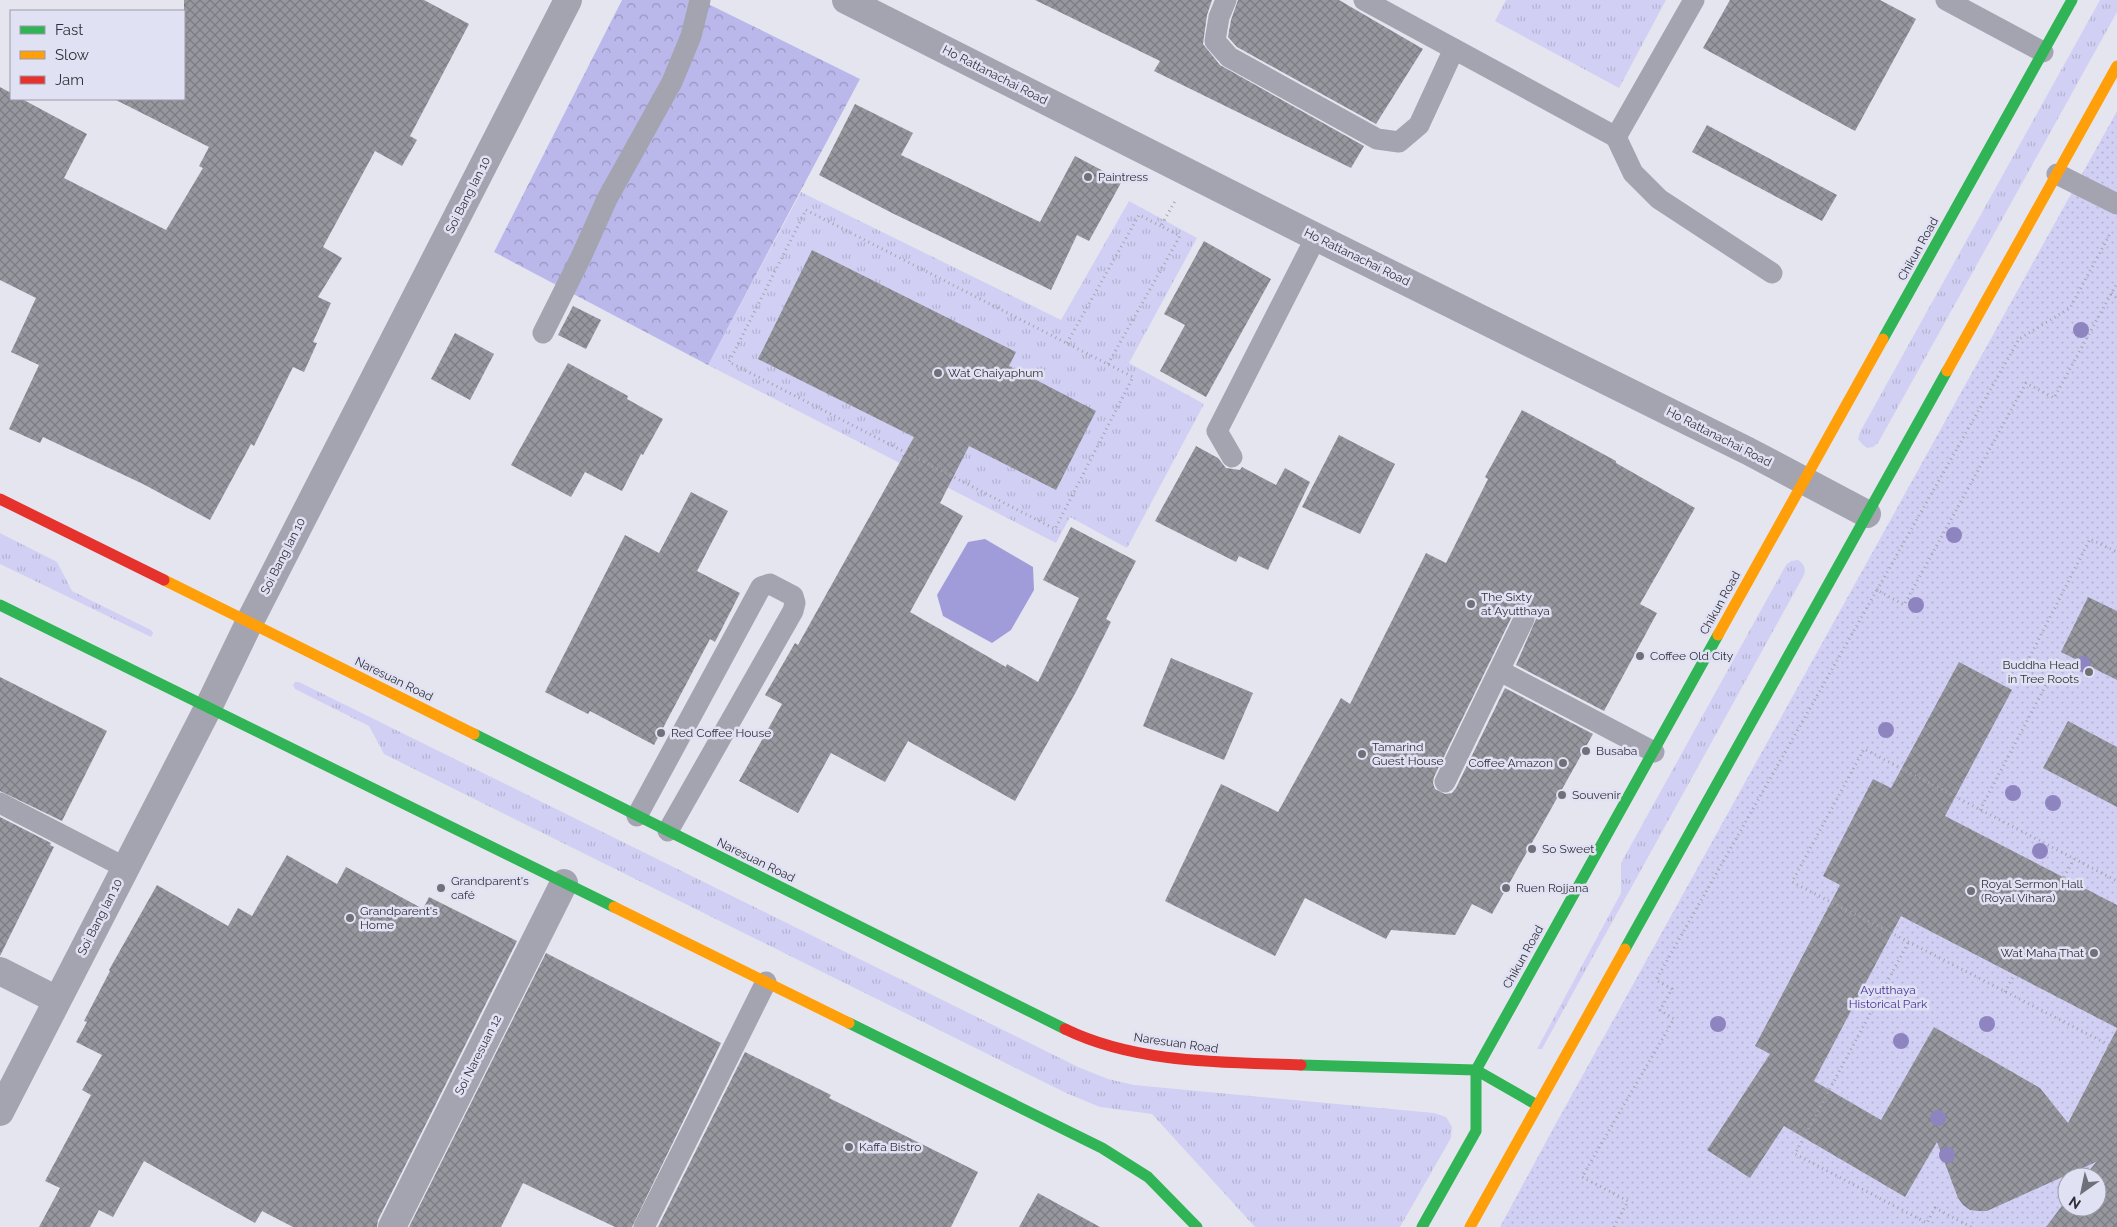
<svg xmlns="http://www.w3.org/2000/svg" width="2117" height="1227" font-family="Raleway,sans-serif">
  <style>
    .grass { fill: url(#grass-tufts) }
    .forest { fill: url(#forest-crowns) }
    .park { fill: url(#park-dots); fill-rule: evenodd }
    .water { fill: #a09cda }
    .building { fill: url(#building-cross-hatch) }
    .lines { fill: none; stroke-linecap: round; stroke-linejoin: round }
    .path { stroke: #a4a4ae; stroke-width: 3; stroke-dasharray: 1 4; stroke-linecap: butt }
    .lane { stroke: #a4a4b1; stroke-width: 21 }
    .street { stroke: #a4a4b1; stroke-width: 28 }
    .fast { stroke: #30b455; stroke-width: 11 }
    .slow { stroke: #ff9f0a; stroke-width: 11 }
    .jam { stroke: #e5322d; stroke-width: 11 }
    .tree { fill: #8e84c0 }
    .poi-dot { fill: #707079; stroke: #e1e1f4; stroke-width: 2 }
    .labels { text-anchor: middle; dominant-baseline: central; stroke-width: 5; stroke-linejoin: round; paint-order: stroke }
    .street-label { font-size: 12px; fill: #313139; stroke: #e1e1f4 }
    .poi-label { font-size: 12px; fill: #313139; stroke: #e1e1f4; text-anchor: start }
    .park-label { font-size: 12px; fill: #473498; stroke: #e1e1f4 }
  </style>
  <defs>
    <pattern id="grass-tufts" width="24" height="20" patternUnits="userSpaceOnUse" patternTransform="scale(1.25)"><rect width="24" height="20" fill="#d1d0f4"/><path d="M3 7l-1-3M5 7V3M7 7l1-3M15 17l-1-3M17 17v-4M19 17l1-3" fill="none" stroke="#b4b3d2"/></pattern>
    <pattern id="forest-crowns" width="20" height="18" patternUnits="userSpaceOnUse" patternTransform="scale(1.25)"><rect width="20" height="18" fill="#bab7eb"/><path d="M2 6a3 3 0 1 1 6 0M12 15a3 3 0 1 1 6 0" fill="none" stroke="#9895bf"/></pattern>
    <pattern id="park-dots" width="8" height="8" patternUnits="userSpaceOnUse" patternTransform="scale(1.25)"><rect width="8" height="8" fill="#d1d0f4"/><path d="M2 2h.1M6 6h.1" fill="none" stroke="#b4b3d2" stroke-width="1.8" stroke-linecap="round"/></pattern>
    <pattern id="building-cross-hatch" width="8" height="8" patternUnits="userSpaceOnUse" patternTransform="scale(1.25)"><rect width="8" height="8" fill="#97979f"/><path d="M0 0l8 8M0 8l8-8" fill="none" stroke="#7c7c83"/></pattern>
  </defs>
  <rect width="100%" height="100%" fill="#e5e5f0"/>
  <g class="grass">
    <path d="M1506,0H1666L1619,88L1495,21Z"/>
    <path d="M2100,0H2117V12L1878,443L1873,447L1867,448L1862,444L1858,439L1860,432Z"/>
    <path d="M801,192L1061,320L1129,201L1197,238L1129,363L1204,404L1127,548L1070,517L1056,543L708,365Z"/>
    <path d="M0,533L57,562L72,591L151,630L153,633L151,637L0,564Z"/>
    <path d="M1798,560C1804,564 1806,568 1804,575L1542,1049H1537L1621,893V863L1786,565L1791,561Z"/>
    <path d="M295,682H299L1078,1067L1108,1079L1134,1085L1434,1113L1446,1117L1452,1127L1451,1138L1400,1227H1255L1152,1114L1100,1107L1066,1093L384,754L369,726L295,689L293,685Z"/>
  </g>
  <path class="forest" d="M622,0H700L860,79L708,365L494,252Z"/>
  <path class="park" d="M2117,111V1227H1500L1554,1127ZM2067,1177H2097V1207H2067Z"/>
  <path class="water" d="M985,539L1033,567L1034,590L1011,630L992,643L943,616L937,595L968,542Z"/>
  <g class="building">
    <path d="M184,0H424L469,24L410,136L417,140L402,166L375,151L323,247L342,258L318,297L331,303L313,342L317,343L304,372L293,367L254,446L251,444L210,520L143,484L43,437L40,443L9,429L39,365L11,352L36,298L0,280V87L11,93V99H22L87,134L64,178L166,230L203,168L199,166L209,147L114,99H184Z"/>
    <path d="M1035,0H1212L1207,15L1203,44L1220,65L1364,146L1351,168L1154,71L1160,61Z"/>
    <path d="M1238,0H1339L1423,49L1376,124L1237,47L1228,37L1231,20Z"/>
    <path d="M1730,0H1880L1916,19L1855,131L1703,48Z"/>
    <path d="M855,104L913,133L901,155L1040,222L1075,156L1122,181L1089,241L1077,235L1051,290L892,213L819,175Z"/>
    <path d="M1707,125L1837,195L1822,221L1692,152Z"/>
    <path d="M1204,241L1271,279L1206,397L1160,371L1185,325L1164,314Z"/>
    <path d="M812,250L1016,352L1009,366L1096,411L1056,490L969,446L940,503L963,516L910,612L1006,667L1007,664L1038,682L1079,598L1043,580L1071,527L1136,561L1106,619L1111,622L1077,690L1015,801L908,741L885,782L831,753L798,813L739,781L782,704L765,695L795,643L798,645L914,437L758,359Z"/>
    <path d="M573,306L601,320L586,349L558,335Z"/>
    <path d="M455,333L494,354L470,400L431,379Z"/>
    <path d="M568,363L628,396L627,399L663,419L643,455L641,454L622,491L585,472L571,497L511,465Z"/>
    <path d="M1522,410L1616,461V463L1695,508L1640,604L1657,613L1604,711L1516,665L1536,619L1534,612L1529,608H1517L1513,614L1434,777L1433,783L1435,789L1445,794L1452,793L1456,788L1505,688L1593,734L1492,914L1472,904L1455,935L1391,930L1386,939L1305,898L1275,956L1165,901L1221,784L1278,812L1341,698L1350,704L1426,553L1446,563L1488,479L1485,477Z"/>
    <path d="M1339,435L1395,464L1360,534L1302,507Z"/>
    <path d="M1196,446L1218,458L1226,468L1240,470L1242,467L1276,485L1285,468L1310,482L1268,570L1239,556L1236,562L1155,521Z"/>
    <path d="M691,492L728,511L697,571L740,593L715,642L710,639L654,745L590,711L588,714L545,692L625,535L659,553Z"/>
    <path d="M2088,597L2117,611V680L2061,652Z"/>
    <path d="M1171,658L1253,693L1224,760L1143,726Z"/>
    <path d="M1959,662L2012,690L1945,816L2117,905V1028L1901,916L1814,1081L1881,1120L1934,1027L2040,1088L2068,1123L2117,1029V1227H2046L2067,1199V1207H2097V1177H2084L2096,1162L1987,1211H1978L1970,1210L1963,1205L1958,1198L1937,1142L1905,1197L1784,1126L1750,1178L1707,1150L1770,1054L1755,1046L1840,885L1823,876L1873,779L1891,788Z"/>
    <path d="M0,677L107,731L62,821L0,791Z"/>
    <path d="M2068,721L2117,747V807L2043,768Z"/>
    <path d="M0,817L51,843L50,845L54,847L0,956Z"/>
    <path d="M287,855L337,884L346,867L423,909L429,897L517,941L378,1220L377,1227H293L262,1211L255,1223L144,1161L113,1217L99,1210L90,1227H39L60,1188L45,1181L91,1095L82,1090L102,1055L76,1042L87,1022L84,1021L110,971L109,970L157,885L228,926L238,908L252,916Z"/>
    <path d="M546,953L721,1043L632,1227H615L523,1183L501,1227H409Z"/>
    <path d="M745,1052L831,1095L829,1098L978,1172L951,1227H658Z"/>
    <path d="M1038,1193L1100,1227H1019Z"/>
  </g>
  <g class="lines">
    <g class="path">
      <path d="M806,210L1133,377L1055,529L729,362Z"/>
      <path d="M2111,294L2117,298"/>
      <path d="M1067,343L1139,215L1161,226"/>
      <path d="M1108,364L1180,236L1161,226L1175,201"/>
      <path d="M1877,590L2019,339L2070,308L2111,232"/>
      <path d="M1980,810L2047,683L2023,670L2090,539L2117,552"/>
      <path d="M2064,877L2074,859"/>
      <path d="M1908,943L1795,1154L1927,1223L1935,1208L1971,1227"/>
      <path d="M2005,992L2014,975"/>
      <path d="M2109,1045L1792,882L1864,749L2117,881"/>
      <path d="M1614,1227L1628,1201L1582,1177L1674,1019L1660,1010L1672,989L1656,980L1877,590L1904,605L2026,383L2054,398L2117,283"/>
    </g>
    <g class="lane">
      <path d="M1226,0L1219,17L1215,41L1229,57L1377,139L1399,142L1419,125L1454,49"/>
      <path d="M1364,0L1616,137L1694,0"/>
      <path d="M1946,0L2043,52"/>
      <path d="M1616,137L1633,173L1659,199L1772,273"/>
      <path d="M2057,174L2117,204"/>
      <path d="M543,333L581,257L607,199L672,82L691,36L700,0"/>
      <path d="M1232,457L1217,431L1316,237"/>
      <path d="M1500,671L1654,752"/>
      <path d="M1445,782L1524,619"/>
      <path d="M0,803L126,868"/>
      <path d="M637,816L761,587L770,584L793,596L795,603L793,611L668,831"/>
      <path d="M644,1227L766,982"/>
    </g>
    <g class="street">
      <path d="M846,0L1316,237L1748,451L1867,514"/>
      <path d="M0,971L57,1000"/>
      <path d="M0,1112L208,708L249,623L568,0"/>
      <path d="M392,1227L564,883"/>
    </g>
    <g class="fast">
      <path d="M1883,339L2072,0"/>
      <path d="M0,605L614,907"/>
      <path d="M474,734L1065,1029"/>
      <path d="M1625,949L1947,371"/>
      <path d="M849,1023L1102,1148L1148,1177L1197,1227"/>
      <path d="M1301,1065L1476,1070L1537,1105"/>
      <path d="M1422,1227L1476,1131V1070L1718,635"/>
    </g>
    <g class="slow">
      <path d="M1947,371L2117,66"/>
      <path d="M164,580L474,734"/>
      <path d="M1718,635L1883,339"/>
      <path d="M614,907L849,1023"/>
      <path d="M1470,1227L1625,949"/>
    </g>
    <g class="jam">
      <path d="M0,499L164,580"/>
      <path d="M1065,1029C1137,1064 1223,1062 1301,1065"/>
    </g>
  </g>
  <g class="tree">
    <circle cx="2081" cy="330" r="8"/>
    <circle cx="1954" cy="535" r="8"/>
    <circle cx="1916" cy="605" r="8"/>
    <circle cx="2083" cy="664" r="8"/>
    <circle cx="1886" cy="730" r="8"/>
    <circle cx="2013" cy="793" r="8"/>
    <circle cx="2053" cy="803" r="8"/>
    <circle cx="2040" cy="851" r="8"/>
    <circle cx="1718" cy="1024" r="8"/>
    <circle cx="1987" cy="1024" r="8"/>
    <circle cx="1901" cy="1041" r="8"/>
    <circle cx="1938" cy="1118" r="8"/>
    <circle cx="1947" cy="1155" r="8"/>
  </g>
  <g class="poi-dot">
    <circle cx="1088" cy="177" r="5"/>
    <circle cx="938" cy="373" r="5"/>
    <circle cx="1471" cy="604" r="5"/>
    <circle cx="1640" cy="656" r="5"/>
    <circle cx="2089" cy="672" r="5"/>
    <circle cx="661" cy="733" r="5"/>
    <circle cx="1586" cy="751" r="5"/>
    <circle cx="1362" cy="754" r="5"/>
    <circle cx="1563" cy="763" r="5"/>
    <circle cx="1562" cy="795" r="5"/>
    <circle cx="1532" cy="849" r="5"/>
    <circle cx="441" cy="888" r="5"/>
    <circle cx="1506" cy="888" r="5"/>
    <circle cx="1971" cy="891" r="5"/>
    <circle cx="350" cy="918" r="5"/>
    <circle cx="2094" cy="953" r="5"/>
    <circle cx="849" cy="1147" r="5"/>
  </g>
  <g class="labels">
    <g class="street-label">
      <text transform="translate(995 75) rotate(27)">Ho Rattanachai Road</text>
      <text transform="translate(468 195) rotate(-63)">Soi Bang Ian 10</text>
      <text transform="translate(1918 249) rotate(-61)">Chikun Road</text>
      <text transform="translate(1357 257) rotate(26)">Ho Rattanachai Road</text>
      <text transform="translate(1719 437) rotate(27)">Ho Rattanachai Road</text>
      <text transform="translate(283 556) rotate(-63)">Soi Bang Ian 10</text>
      <text transform="translate(1720 603) rotate(-61)">Chikun Road</text>
      <text transform="translate(394 679) rotate(26)">Naresuan Road</text>
      <text transform="translate(756 860) rotate(26)">Naresuan Road</text>
      <text transform="translate(100 917) rotate(-63)">Soi Bang Ian 10</text>
      <text transform="translate(1523 957) rotate(-61)">Chikun Road</text>
      <text transform="translate(1176 1043) rotate(8)">Naresuan Road</text>
      <text transform="translate(478 1055) rotate(-63)">Soi Naresuan 12</text>
    </g>
    <g class="poi-label">
      <text x="1098" y="177">Paintress</text>
      <text x="948" y="373">Wat Chaiyaphum</text>
      <text x="1481" y="597">The Sixty<tspan x="1481" dy="14">at Ayutthaya</tspan></text>
      <text x="1650" y="656">Coffee Old City</text>
      <text x="2079" y="665" text-anchor="end">Buddha Head<tspan x="2079" dy="14">in Tree Roots</tspan></text>
      <text x="671" y="733">Red Coffee House</text>
      <text x="1372" y="747">Tamarind<tspan x="1372" dy="14">Guest House</tspan></text>
      <text x="1596" y="751">Busaba</text>
      <text x="1553" y="763" text-anchor="end">Coffee Amazon</text>
      <text x="1572" y="795">Souvenir</text>
      <text x="1542" y="849">So Sweet</text>
      <text x="451" y="881">Grandparent's<tspan x="451" dy="14">café</tspan></text>
      <text x="1981" y="884">Royal Sermon Hall<tspan x="1981" dy="14">(Royal Vihara)</tspan></text>
      <text x="1516" y="888">Ruen Rojjana</text>
      <text x="360" y="911">Grandparent's<tspan x="360" dy="14">Home</tspan></text>
      <text x="2084" y="953" text-anchor="end">Wat Maha That</text>
      <text x="859" y="1147">Kaffa Bistro</text>
    </g>
    <g class="park-label">
      <text x="1888" y="990">Ayutthaya<tspan x="1888" dy="14">Historical Park</tspan></text>
    </g>
  </g>
  <rect x="10" y="10" width="175" height="90" fill="#e1e1f4" stroke="#9b9ba9"/>
  <rect x="20" y="26" width="25" height="8" fill="#30b455" stroke="#9b9ba9"/>
  <text x="55" y="35" font-size="15" fill="#313139">Fast</text>
  <rect x="20" y="51" width="25" height="8" fill="#ff9f0a" stroke="#9b9ba9"/>
  <text x="55" y="60" font-size="15" fill="#313139">Slow</text>
  <rect x="20" y="76" width="25" height="8" fill="#e5322d" stroke="#9b9ba9"/>
  <text x="55" y="85" font-size="15" fill="#313139">Jam</text>
  <g transform="translate(2082 1192) rotate(213)"><circle r="24" fill="#e1e1f4" stroke="#9b9ba9"/>
  <path d="M0-4L9 19L0 12L-9 19Z" fill="#707079"/>
  <text y="-8" font-size="14" font-weight="bold" text-anchor="middle" fill="#313139">N</text>
  </g>
</svg>
